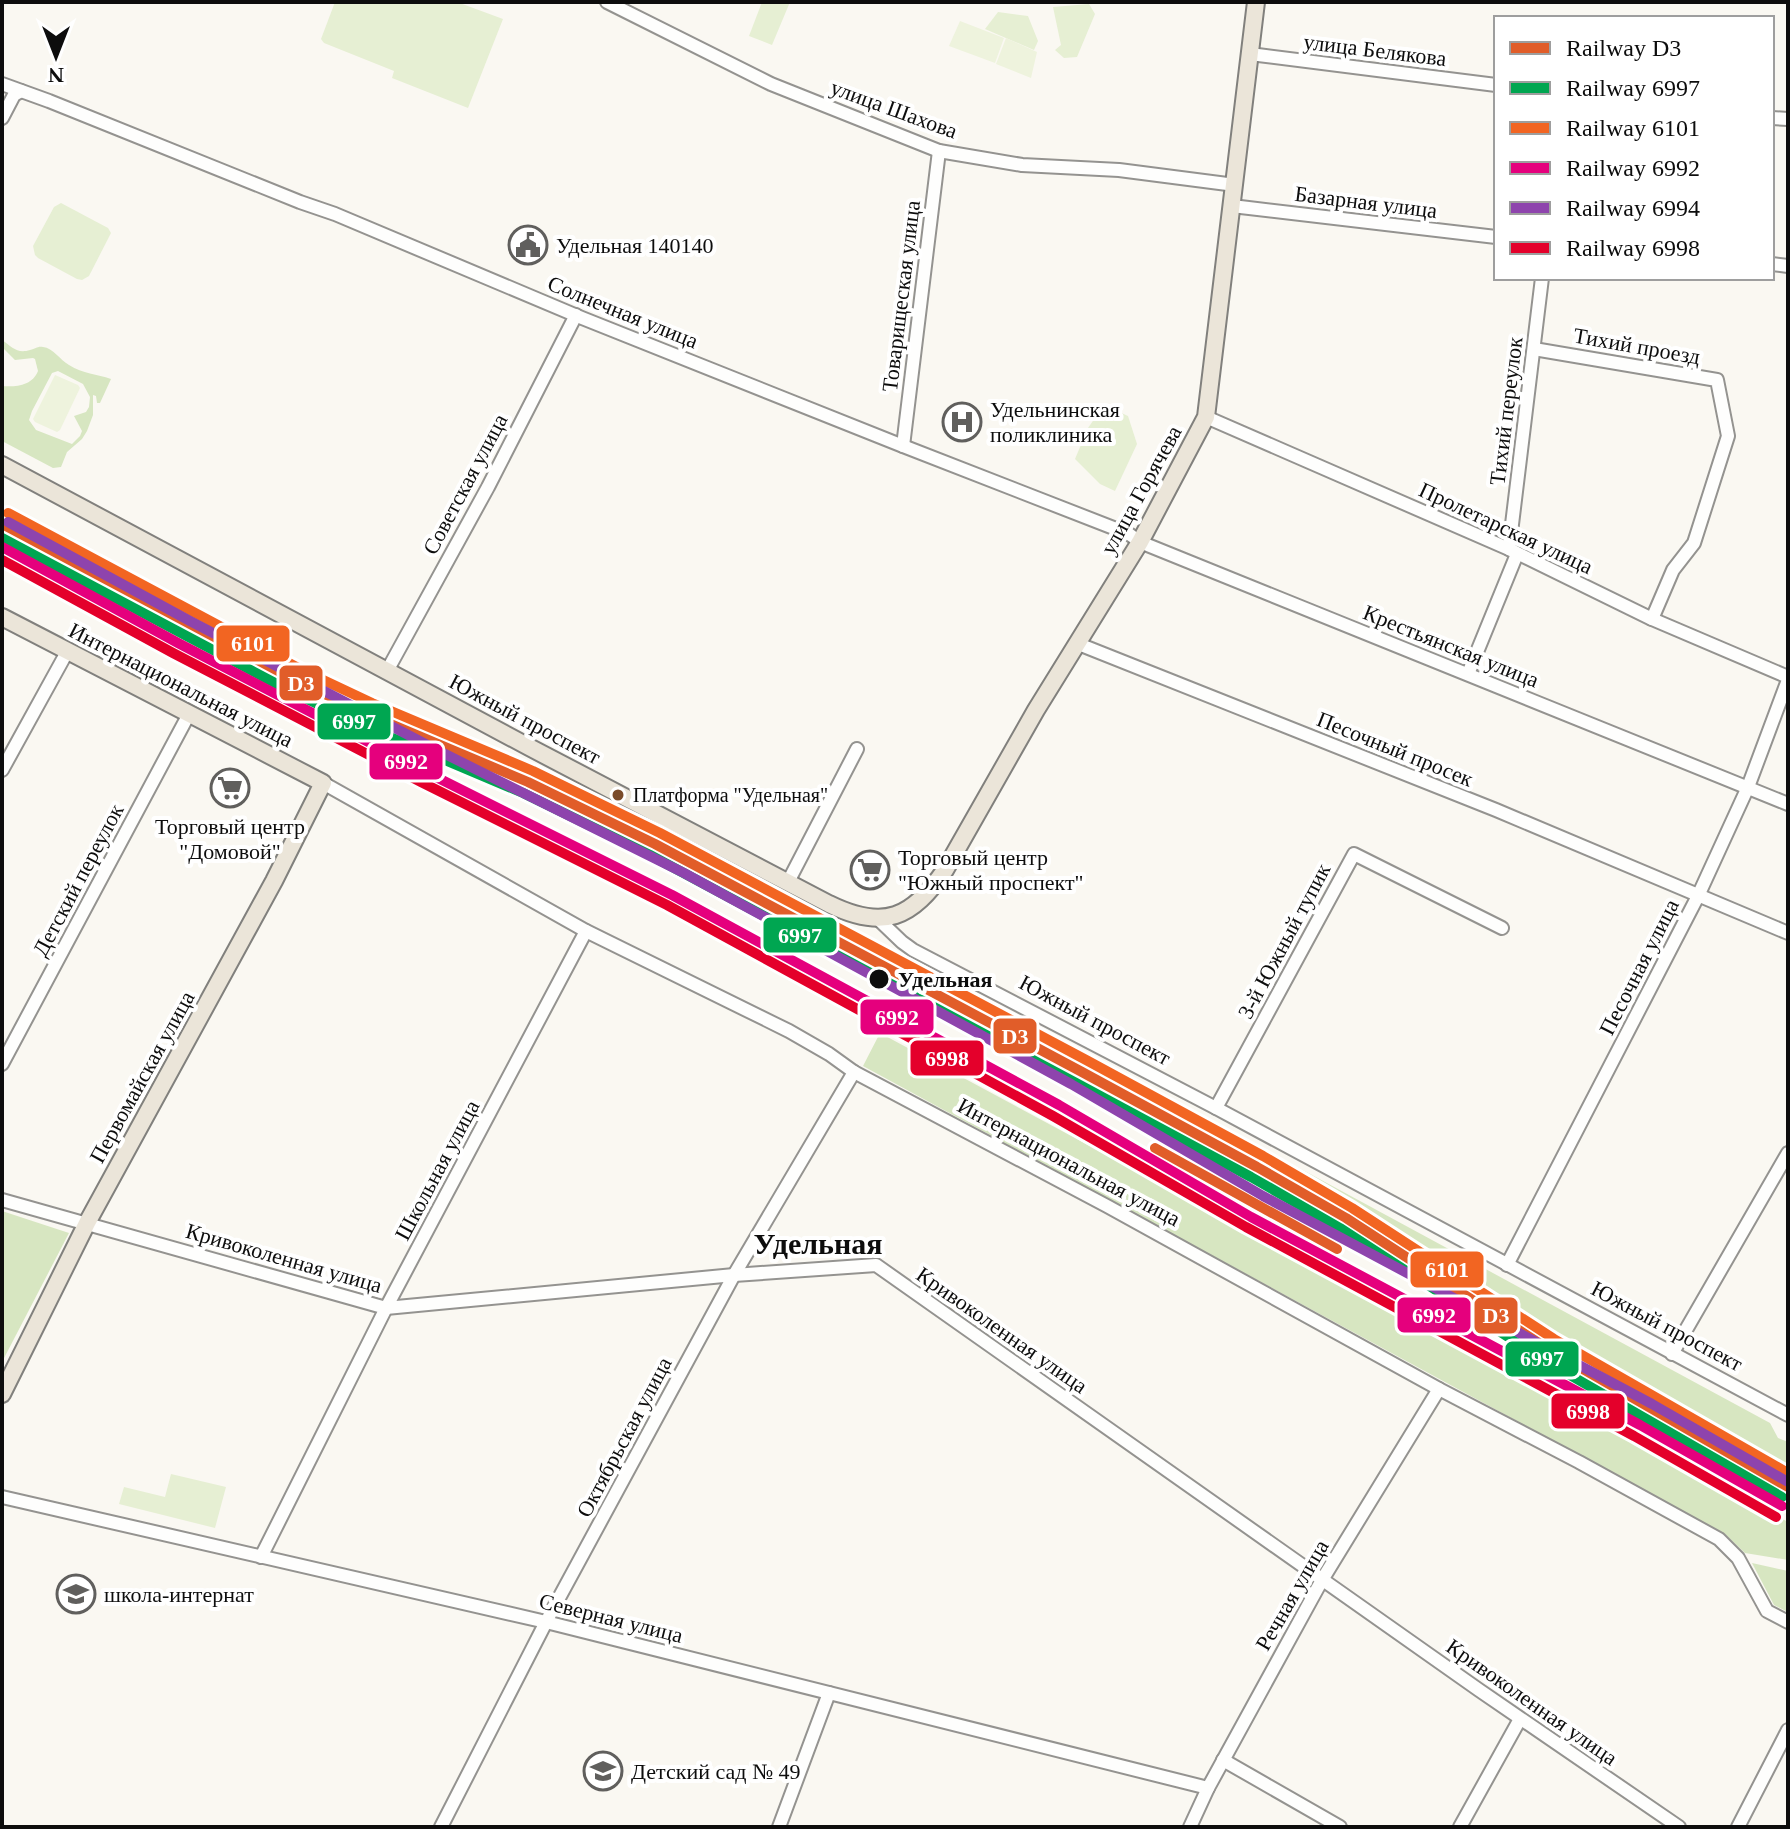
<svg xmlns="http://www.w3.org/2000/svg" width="1790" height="1829" font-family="Georgia,serif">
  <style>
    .green { fill: #e6efd3 }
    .forest { fill: #d7e6c1; fill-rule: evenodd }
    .pitch { fill: #eef3dd }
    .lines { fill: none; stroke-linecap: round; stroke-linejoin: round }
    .minor-casing { stroke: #949390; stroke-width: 16 }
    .major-casing { stroke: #81807d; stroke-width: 20 }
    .minor { stroke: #fefefd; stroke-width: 12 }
    .major { stroke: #ebe5d9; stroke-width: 16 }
    .rail-1-casing { stroke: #fff; stroke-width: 16 }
    .rail-2-casing { stroke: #fff; stroke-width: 16 }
    .rail-3-casing { stroke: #fff; stroke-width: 16 }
    .rail-4-casing { stroke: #fff; stroke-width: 16 }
    .rail-5-casing { stroke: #fff; stroke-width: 16 }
    .rail-6-casing { stroke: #fff; stroke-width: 16 }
    .rail-1 { stroke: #e15d29; stroke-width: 10 }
    .rail-2 { stroke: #00a651; stroke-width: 10 }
    .rail-3 { stroke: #f26522; stroke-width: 10 }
    .rail-4 { stroke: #e5007d; stroke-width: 10 }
    .rail-5 { stroke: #8e44ad; stroke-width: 10 }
    .rail-6 { stroke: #e4002b; stroke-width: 10 }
    .bus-dot { fill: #7a4b2a; stroke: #fff; stroke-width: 3 }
    .stop-dot { fill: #0d0d0d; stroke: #fff; stroke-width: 3 }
    .labels { text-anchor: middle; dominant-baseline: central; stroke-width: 8; stroke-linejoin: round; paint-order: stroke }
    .bus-label { font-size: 20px; fill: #0d0d0d; stroke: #fff; text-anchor: start }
    .street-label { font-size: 22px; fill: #0d0d0d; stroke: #fff }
    .poi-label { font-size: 22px; fill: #0d0d0d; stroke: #fff; text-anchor: start }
    .stop-label { font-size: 22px; font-weight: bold; fill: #0d0d0d; stroke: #fff; text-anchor: start }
    .district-label { font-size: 30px; font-weight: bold; fill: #0d0d0d; stroke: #fff }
    .line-badge { stroke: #fff; stroke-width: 3 }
    .badge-label { font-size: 22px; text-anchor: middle; font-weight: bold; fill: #fff }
  </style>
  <rect width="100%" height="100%" fill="#faf8f2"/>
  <g class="green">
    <path d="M335,2H457L503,19L468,108L392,78L394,71L324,43L321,39Z"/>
    <path d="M762,2H790L772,45L749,36Z"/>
    <path d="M1089,4L1095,14L1077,57L1064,58L1055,50L1061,45L1053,7Z"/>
    <path d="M998,12L1028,16L1038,41L1034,50L985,29Z"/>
    <path d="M61,203L108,228L111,233L89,276L82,280L77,279L38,258L35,255L33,246L54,207Z"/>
    <path d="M1104,405L1128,416L1137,444L1115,491L1100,484L1075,459L1088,428Z"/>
    <path d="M171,1474L226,1487L215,1528L119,1504L124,1487L165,1497Z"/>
  </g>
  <g class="forest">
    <path d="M2,340C12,347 17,354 30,350C36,349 37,346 43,347C53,348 60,360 69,365C83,374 97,374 111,379L100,403H97L96,396L93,395V415L87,431L82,439L67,452L61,467L53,468L2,441V386C16,387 32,386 38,371L35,359L33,358L15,360L2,347ZM58,371L83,384L90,397L89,407L86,412L74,416L82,431L80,436L72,444L36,430L29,420L32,411L52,373Z"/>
    <path d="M1022,1018L1770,1423L1778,1438L1788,1442V1472L1618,1382L1455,1275L1016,1026Z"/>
    <path d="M880,1033L1788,1522V1560L1745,1553L1725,1534L863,1066Z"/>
    <path d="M2,1211L69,1233L2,1362Z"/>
    <path d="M1752,1563L1788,1571V1612L1774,1605Z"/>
  </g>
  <g class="pitch">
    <path d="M960,21L1004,38L995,63L949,46Z"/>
    <path d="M1006,38L1037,52L1031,78L996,64Z"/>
    <path d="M55,375L78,385L80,388L60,430L57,432L35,422L33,419Z"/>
  </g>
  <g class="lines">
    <g class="minor-casing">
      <g id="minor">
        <path d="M607,2L771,84L939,151L1022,165L1119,170L1235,185"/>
        <path d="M1250,54L1496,85"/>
        <path d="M2,84L49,101L300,202L335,214L582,318L903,446L1129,534L1140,542L1788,804"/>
        <path d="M2,118L14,95L21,91"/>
        <path d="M1772,118L1788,119"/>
        <path d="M1232,206L1496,237"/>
        <path d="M1772,264L1788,266"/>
        <path d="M1534,349L1717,380L1728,436L1694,543L1673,570L1652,619"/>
        <path d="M1206,417L1509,549L1652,619L1788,677"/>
        <path d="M903,446L939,151"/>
        <path d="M1509,549L1542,278"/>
        <path d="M1076,643L1496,810L1788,933"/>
        <path d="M387,671L488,487L576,315"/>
        <path d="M1468,674L1517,554"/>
        <path d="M2,770L67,652"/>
        <path d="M323,783L586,931L789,1031L829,1054L854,1072L1107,1206L1439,1389L1579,1462L1719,1539L1738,1558L1767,1611L1788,1622"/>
        <path d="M788,882L857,749"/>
        <path d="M878,919L902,942L913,950L1216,1108L1788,1415"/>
        <path d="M2,1064L189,714"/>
        <path d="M1216,1108L1354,854L1502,928"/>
        <path d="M2,1200L386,1308L734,1275L876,1265L1479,1690L1679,1827"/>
        <path d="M1507,1265L1698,896L1748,787L1788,680"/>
        <path d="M1672,1354L1788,1153"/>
        <path d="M2,1497L546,1622L1208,1788"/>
        <path d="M261,1557L386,1308L586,931"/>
        <path d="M1223,1760L1340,1827"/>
        <path d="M441,1827L546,1622L734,1275L854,1072"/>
        <path d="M779,1827L829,1693"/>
        <path d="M1190,1827L1208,1788L1322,1580L1439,1389"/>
        <path d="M1460,1827L1520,1719"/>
        <path d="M1738,1827L1788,1730"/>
      </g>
    </g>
    <g class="major-casing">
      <g id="major">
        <path d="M2,465L529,747L829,904C884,931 912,918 945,870L1036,710L1140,542L1206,417L1256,2"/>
        <path d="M2,617L323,783L274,881L87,1223L2,1394"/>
      </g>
    </g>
    <use href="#minor" class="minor"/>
    <use href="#major" class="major"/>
    <g class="rail-1-casing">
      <g id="rail-1">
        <path d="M2,524L297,681L367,714L528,782L655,844L1082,1072L1257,1167L1346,1218L1548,1349L1788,1487"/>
        <path d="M1155,1148L1337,1249"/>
      </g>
    </g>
    <g class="rail-2-casing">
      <path id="rail-2" d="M2,538L292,692L362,725L523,793L650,855L1076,1083L1251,1177L1340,1228L1542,1359L1782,1497"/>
    </g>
    <g class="rail-3-casing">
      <path id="rail-3" d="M8,513L302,670L372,703L533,771L660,833L1088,1061L1263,1156L1352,1208L1554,1339L1788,1473"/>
    </g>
    <g class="rail-4-casing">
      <path id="rail-4" d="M2,547L178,643L426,772L672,895L1059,1105L1251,1217L1640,1425L1782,1506"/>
    </g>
    <g class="rail-5-casing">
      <path id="rail-5" d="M8,522L190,621L437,750L684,873L1071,1084L1263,1196L1652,1404L1788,1482"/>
    </g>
    <g class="rail-6-casing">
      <path id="rail-6" d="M2,560L173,653L421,782L667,905L1053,1116L1246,1227L1634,1436L1776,1517"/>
    </g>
    <use href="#rail-1" class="rail-1"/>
    <use href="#rail-2" class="rail-2"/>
    <use href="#rail-3" class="rail-3"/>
    <use href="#rail-4" class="rail-4"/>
    <use href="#rail-5" class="rail-5"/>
    <use href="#rail-6" class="rail-6"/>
  </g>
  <defs>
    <g id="civic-ring" transform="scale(2)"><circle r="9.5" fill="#fff" stroke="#605f5d" stroke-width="1.5"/><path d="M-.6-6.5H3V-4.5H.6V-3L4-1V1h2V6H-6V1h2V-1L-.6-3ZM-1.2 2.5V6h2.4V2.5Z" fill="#605f5d"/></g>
    <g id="hospital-ring" transform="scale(2)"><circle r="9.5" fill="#fff" stroke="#605f5d" stroke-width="1.5"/><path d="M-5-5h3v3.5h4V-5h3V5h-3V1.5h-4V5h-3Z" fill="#605f5d"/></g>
    <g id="supermarket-ring" transform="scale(2)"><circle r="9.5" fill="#fff" stroke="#605f5d" stroke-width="1.5"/><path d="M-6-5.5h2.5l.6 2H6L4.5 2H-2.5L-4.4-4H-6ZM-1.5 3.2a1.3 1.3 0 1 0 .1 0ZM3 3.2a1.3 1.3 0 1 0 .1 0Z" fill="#605f5d"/></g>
    <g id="school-ring" transform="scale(2)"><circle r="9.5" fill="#fff" stroke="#605f5d" stroke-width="1.5"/><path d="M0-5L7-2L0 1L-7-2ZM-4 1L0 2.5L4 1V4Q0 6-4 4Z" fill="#605f5d"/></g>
  </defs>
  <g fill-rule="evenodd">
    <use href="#civic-ring" x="528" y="245"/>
    <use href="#hospital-ring" x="962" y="422"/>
    <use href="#supermarket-ring" x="230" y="788"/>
    <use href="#supermarket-ring" x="870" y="870"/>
    <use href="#school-ring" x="76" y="1594"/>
    <use href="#school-ring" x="603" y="1771"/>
  </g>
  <circle class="bus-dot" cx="618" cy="795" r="7"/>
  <circle class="stop-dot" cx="879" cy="979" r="11"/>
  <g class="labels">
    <g class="bus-label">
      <text x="633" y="795">Платформа "Удельная"</text>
    </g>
    <g class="street-label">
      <text transform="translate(1375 50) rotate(7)">улица Белякова</text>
      <text transform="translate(894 109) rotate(20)">улица Шахова</text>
      <text transform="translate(1366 202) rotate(7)">Базарная улица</text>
      <text transform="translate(901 296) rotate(-83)">Товарищеская улица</text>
      <text transform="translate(623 312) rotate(22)">Солнечная улица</text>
      <text transform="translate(1637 346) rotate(10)">Тихий проезд</text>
      <text transform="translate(1506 411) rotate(-83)">Тихий переулок</text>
      <text transform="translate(465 484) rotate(-62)">Советская улица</text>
      <text transform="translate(1141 490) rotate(-61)">улица Горячева</text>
      <text transform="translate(1506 528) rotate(25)">Пролетарская улица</text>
      <text transform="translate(1451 646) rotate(22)">Крестьянская улица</text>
      <text transform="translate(181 685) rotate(27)">Интернациональная улица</text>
      <text transform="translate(525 719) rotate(28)">Южный проспект</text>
      <text transform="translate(1395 749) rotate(22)">Песочный просек</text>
      <text transform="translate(78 880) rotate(-62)">Детский переулок</text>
      <text transform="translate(1284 941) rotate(-62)">3-й Южный тупик</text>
      <text transform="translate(1639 967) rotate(-63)">Песочная улица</text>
      <text transform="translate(1095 1020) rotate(28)">Южный проспект</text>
      <text transform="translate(142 1077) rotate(-61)">Первомайская улица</text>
      <text transform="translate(1069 1162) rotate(28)">Интернациональная улица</text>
      <text transform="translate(437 1170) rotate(-62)">Школьная улица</text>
      <text transform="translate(284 1258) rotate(16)">Кривоколенная улица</text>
      <text transform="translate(1667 1326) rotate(28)">Южный проспект</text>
      <text transform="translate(1002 1330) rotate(35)">Кривоколенная улица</text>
      <text transform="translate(624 1437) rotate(-62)">Октябрьская улица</text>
      <text transform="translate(1292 1595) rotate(-60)">Речная улица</text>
      <text transform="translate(611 1618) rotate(14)">Северная улица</text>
      <text transform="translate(1532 1702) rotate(35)">Кривоколенная улица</text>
    </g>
    <g class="poi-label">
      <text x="556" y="245">Удельная 140140</text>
      <text x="990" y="409">Удельнинская<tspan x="990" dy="25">поликлиника</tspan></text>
      <text x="230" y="826" text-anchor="middle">Торговый центр<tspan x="230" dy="25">"Домовой"</tspan></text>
      <text x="898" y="857">Торговый центр<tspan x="898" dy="25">"Южный проспект"</tspan></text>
      <text x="104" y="1594">школа-интернат</text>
      <text x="631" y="1771">Детский сад № 49</text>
    </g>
    <g class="stop-label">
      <text x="898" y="979">Удельная</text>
    </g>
    <g class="district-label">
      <text x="818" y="1243">Удельная</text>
    </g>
  </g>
  <g class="line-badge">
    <rect x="215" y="624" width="76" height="39" rx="8" fill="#f26522"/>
    <rect x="278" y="664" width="46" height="38" rx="8" fill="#e15d29"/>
    <rect x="316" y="702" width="76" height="39" rx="8" fill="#00a651"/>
    <rect x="368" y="742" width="76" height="39" rx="8" fill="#e5007d"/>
    <rect x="762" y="916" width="76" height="38" rx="8" fill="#00a651"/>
    <rect x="859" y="998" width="76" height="38" rx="8" fill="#e5007d"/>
    <rect x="992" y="1017" width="46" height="38" rx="8" fill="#e15d29"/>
    <rect x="909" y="1039" width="76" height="38" rx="8" fill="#e4002b"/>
    <rect x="1409" y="1250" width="76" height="39" rx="8" fill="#f26522"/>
    <rect x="1396" y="1296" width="76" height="38" rx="8" fill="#e5007d"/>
    <rect x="1473" y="1296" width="46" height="39" rx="8" fill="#e15d29"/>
    <rect x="1504" y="1340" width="76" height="38" rx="8" fill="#00a651"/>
    <rect x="1550" y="1392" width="76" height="38" rx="8" fill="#e4002b"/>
  </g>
  <g class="badge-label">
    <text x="253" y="651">6101</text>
    <text x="301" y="691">D3</text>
    <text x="354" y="729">6997</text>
    <text x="406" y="769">6992</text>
    <text x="800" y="943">6997</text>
    <text x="897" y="1025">6992</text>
    <text x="1015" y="1044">D3</text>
    <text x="947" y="1066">6998</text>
    <text x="1447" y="1277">6101</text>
    <text x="1434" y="1323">6992</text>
    <text x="1496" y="1323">D3</text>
    <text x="1542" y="1366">6997</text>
    <text x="1588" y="1419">6998</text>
  </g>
  <rect width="1790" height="1829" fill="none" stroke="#0d0d0d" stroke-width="8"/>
  <rect x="1494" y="16" width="280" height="264" fill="#ffffff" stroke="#9e9e9e" stroke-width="2"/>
  <rect x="1510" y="42" width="40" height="12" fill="#e15d29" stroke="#9e9e9e" stroke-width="2"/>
  <text x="1566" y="56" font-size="24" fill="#0d0d0d">Railway D3</text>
  <rect x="1510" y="82" width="40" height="12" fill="#00a651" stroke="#9e9e9e" stroke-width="2"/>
  <text x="1566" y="96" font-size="24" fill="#0d0d0d">Railway 6997</text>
  <rect x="1510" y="122" width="40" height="12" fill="#f26522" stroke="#9e9e9e" stroke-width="2"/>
  <text x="1566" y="136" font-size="24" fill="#0d0d0d">Railway 6101</text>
  <rect x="1510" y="162" width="40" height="12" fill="#e5007d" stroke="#9e9e9e" stroke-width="2"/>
  <text x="1566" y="176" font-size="24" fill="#0d0d0d">Railway 6992</text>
  <rect x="1510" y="202" width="40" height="12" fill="#8e44ad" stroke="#9e9e9e" stroke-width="2"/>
  <text x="1566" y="216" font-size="24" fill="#0d0d0d">Railway 6994</text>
  <rect x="1510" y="242" width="40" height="12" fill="#e4002b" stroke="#9e9e9e" stroke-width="2"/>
  <text x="1566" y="256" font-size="24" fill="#0d0d0d">Railway 6998</text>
  <g transform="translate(56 56) rotate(180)" stroke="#ffffff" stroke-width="6" paint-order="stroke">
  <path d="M0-6L14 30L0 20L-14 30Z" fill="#0d0d0d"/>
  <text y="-12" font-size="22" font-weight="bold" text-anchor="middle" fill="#0d0d0d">N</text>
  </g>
</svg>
